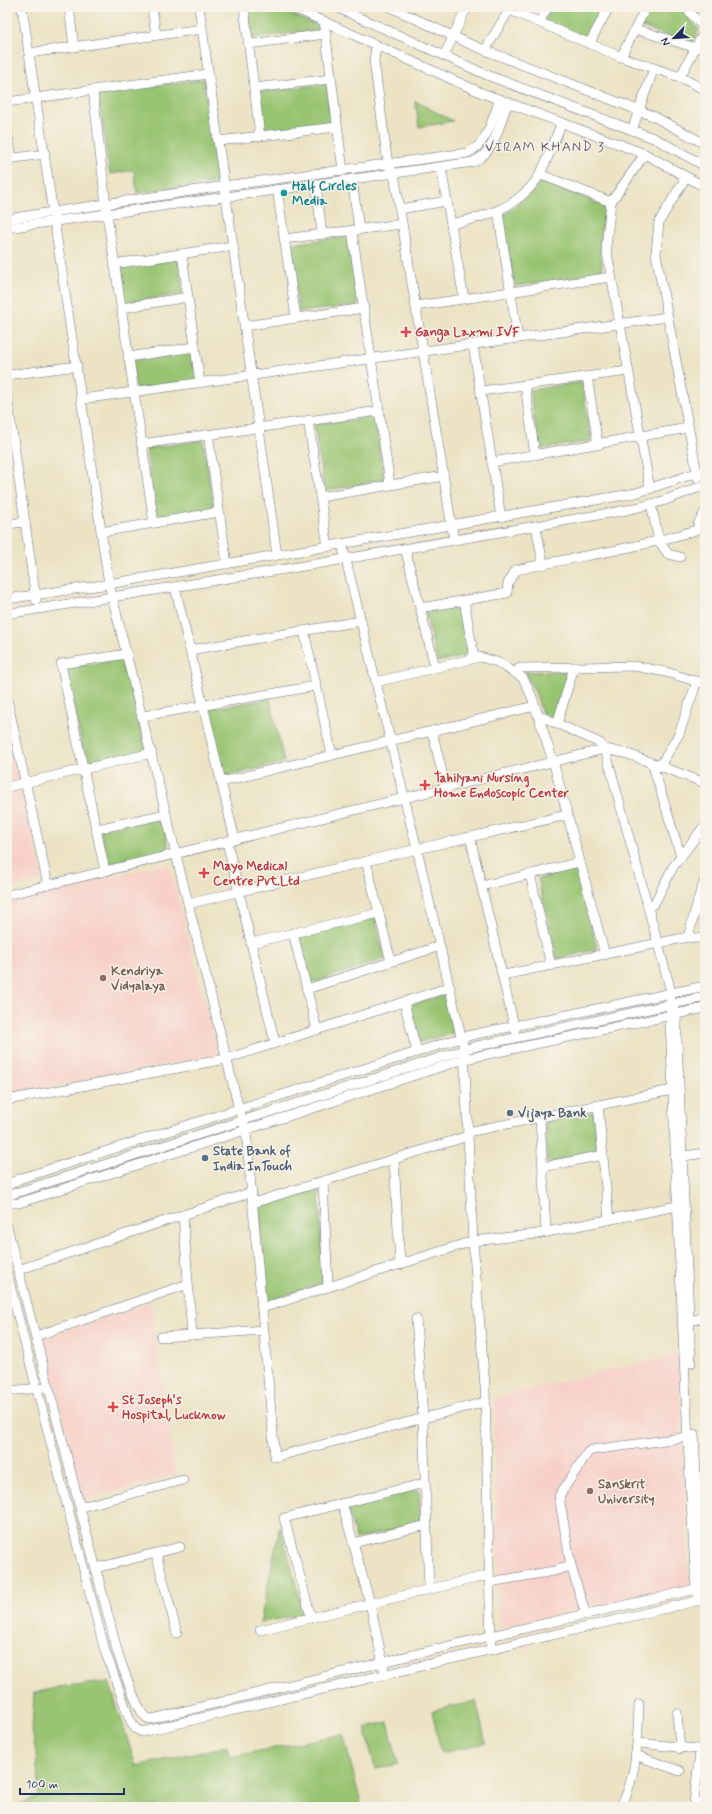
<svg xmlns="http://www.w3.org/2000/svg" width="712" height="1814" font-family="Mynerve,sans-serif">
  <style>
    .built { fill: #f7d1c9 }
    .green { fill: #98c471; stroke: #5a7a68 }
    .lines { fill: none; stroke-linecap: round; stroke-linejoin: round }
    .minor-casing { stroke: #646e82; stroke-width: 10 }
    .minor { stroke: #fff; stroke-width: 9 }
    .culture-dot { fill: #0f9aa8; stroke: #f7f3e8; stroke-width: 1.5 }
    .health-dot { fill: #e0444e; stroke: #f7f3e8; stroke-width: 1.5 }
    .education-dot { fill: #8d6e63; stroke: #f7f3e8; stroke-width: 1.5 }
    .service-dot { fill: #5c6f8a; stroke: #f7f3e8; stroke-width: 1.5 }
    .labels { text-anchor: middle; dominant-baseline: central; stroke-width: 3; stroke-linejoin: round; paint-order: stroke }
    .culture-label { font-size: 13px; font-weight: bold; fill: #0d838f; stroke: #f7f3e8; text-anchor: start }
    .health-label { font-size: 13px; font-weight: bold; fill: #be3a42; stroke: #f7f3e8; text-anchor: start }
    .education-label { font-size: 13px; font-weight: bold; fill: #785e54; stroke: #f7f3e8; text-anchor: start }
    .service-label { font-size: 13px; font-weight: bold; fill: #4e5e75; stroke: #f7f3e8; text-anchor: start }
    .neighbourhood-label { font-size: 14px; letter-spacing: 1px; fill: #665c75; stroke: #f7f3e8 }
  </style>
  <rect width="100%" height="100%" fill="#f7f3e8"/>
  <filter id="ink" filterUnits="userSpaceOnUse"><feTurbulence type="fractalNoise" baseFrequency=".025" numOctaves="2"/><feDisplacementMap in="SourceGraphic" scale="8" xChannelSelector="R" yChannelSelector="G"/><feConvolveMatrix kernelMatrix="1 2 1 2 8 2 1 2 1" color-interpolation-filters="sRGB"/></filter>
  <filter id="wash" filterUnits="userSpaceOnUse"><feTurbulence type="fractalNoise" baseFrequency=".012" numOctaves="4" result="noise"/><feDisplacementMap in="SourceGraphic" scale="16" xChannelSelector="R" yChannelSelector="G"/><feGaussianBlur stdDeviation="0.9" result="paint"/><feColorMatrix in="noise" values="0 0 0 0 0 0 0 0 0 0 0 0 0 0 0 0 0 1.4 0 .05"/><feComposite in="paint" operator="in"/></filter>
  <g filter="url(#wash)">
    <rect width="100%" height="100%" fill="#ece3c4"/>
    <g class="built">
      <path d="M7,727L43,880L7,888Z"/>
      <path d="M169,863L218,1054L7,1095V902Z"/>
      <path d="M150,1302L176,1475L84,1500L43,1339Z"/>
      <path d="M678,1354L689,1585L500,1628L493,1398Z"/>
    </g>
    <g class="green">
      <path d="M248,7H273L319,26V30L252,38Z"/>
      <path d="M553,7H603L587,39L544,21Z"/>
      <path d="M650,7H679L699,30L691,44L640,26Z"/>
      <path d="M204,79L219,182L137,193L134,170L110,174L98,94Z"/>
      <path d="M326,84L331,122L264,131L259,92Z"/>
      <path d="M415,101L453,121L419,127Z"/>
      <path d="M541,181L605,206C600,230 599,250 603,273L515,286L502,217L533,192Z"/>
      <path d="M349,236L358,305L299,312L291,244Z"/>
      <path d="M178,259L183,294L123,303L118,268Z"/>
      <path d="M192,352L196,381L136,389L132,360Z"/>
      <path d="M582,382L591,441L539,449L530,390Z"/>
      <path d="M375,417L384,480L324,491L314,424Z"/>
      <path d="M203,440L214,509L156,518L146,449Z"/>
      <path d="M462,604L470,655L437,662L425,610Z"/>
      <path d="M123,659L146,751L86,765L66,668Z"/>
      <path d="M570,671L556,720L542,713L536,694L525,672Z"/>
      <path d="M270,699L284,762L223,777L208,709Z"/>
      <path d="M161,816L169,850L108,864L100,830Z"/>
      <path d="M578,869L597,949L557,959L538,879Z"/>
      <path d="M375,918L385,959L308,984L296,937Z"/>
      <path d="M444,995L454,1033L419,1042L409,1005Z"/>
      <path d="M594,1112L597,1152L547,1163L545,1122Z"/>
      <path d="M319,1188L323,1283L267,1301L259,1205Z"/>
      <path d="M419,1489L420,1523L356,1539L347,1506Z"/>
      <path d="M280,1526L304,1614L260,1623Z"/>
      <path d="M109,1682L136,1766L227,1746L229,1757L343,1734L362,1807H12L39,1797L36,1753L32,1730L34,1693L65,1686Z"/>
      <path d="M476,1701L486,1743L441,1753L432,1711Z"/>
      <path d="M388,1722L398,1764L375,1769L365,1727Z"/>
    </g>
  </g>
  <g filter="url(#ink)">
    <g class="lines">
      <g class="minor-casing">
        <g id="minor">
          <path d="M22,7L109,584L239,1109L246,1130L275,1457L485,1402"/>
          <path d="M69,7L74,47"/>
          <path d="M152,7L156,35"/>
          <path d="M199,7L277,555"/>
          <path d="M244,7L260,136"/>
          <path d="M292,7L482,93L645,154L705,187"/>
          <path d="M336,7L487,75L656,139L705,166"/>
          <path d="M390,7L472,45L653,116L705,144"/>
          <path d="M685,7L705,29"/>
          <path d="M510,10L621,57L680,77L705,90"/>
          <path d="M324,21L343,171"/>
          <path d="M539,22L548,7"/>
          <path d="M635,29L696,48"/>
          <path d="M249,44L326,34"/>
          <path d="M589,44L609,7"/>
          <path d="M376,45L374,61L388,165L394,174L454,540"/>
          <path d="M485,50L511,7"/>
          <path d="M29,53L202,29"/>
          <path d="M444,56L467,7"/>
          <path d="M621,57L646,7"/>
          <path d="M680,77L705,30"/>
          <path d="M254,88L331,79"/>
          <path d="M93,90L107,214L154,523"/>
          <path d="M7,102L208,74"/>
          <path d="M7,130L12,159"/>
          <path d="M632,130L654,68"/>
          <path d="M218,141L337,127"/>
          <path d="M645,154L611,202L606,247L650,489"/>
          <path d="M7,159L45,154"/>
          <path d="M441,167L464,299"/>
          <path d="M539,174L611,202"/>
          <path d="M686,177L659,222L656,254L698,478"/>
          <path d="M352,179L359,230"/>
          <path d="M316,184L322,234"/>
          <path d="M277,189L296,318"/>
          <path d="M400,209L447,201"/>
          <path d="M498,212L518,338"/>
          <path d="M7,219L224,186L467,153C488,144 492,119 500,99"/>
          <path d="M451,224C484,217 516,209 537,179C547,164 554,140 562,122"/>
          <path d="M7,228L473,162C496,152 499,124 508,102"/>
          <path d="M352,231L390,484"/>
          <path d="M284,239L402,224"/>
          <path d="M182,254L200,383"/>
          <path d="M114,264L233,246"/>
          <path d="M416,306L611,277"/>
          <path d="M121,308L188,297"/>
          <path d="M244,326L364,308"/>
          <path d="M473,345L501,517"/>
          <path d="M128,357L195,347"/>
          <path d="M7,375L77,366"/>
          <path d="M587,376L598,445"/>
          <path d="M525,385L535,455"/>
          <path d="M481,391L628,371"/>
          <path d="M7,395L36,600"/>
          <path d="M82,399L668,317"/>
          <path d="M308,420L328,547"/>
          <path d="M208,434L227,564"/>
          <path d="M141,444L379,411"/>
          <path d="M492,462L688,428"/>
          <path d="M320,497L444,476"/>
          <path d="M651,504L659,541L668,554L680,557"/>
          <path d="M7,524L25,522"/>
          <path d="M698,524L705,512"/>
          <path d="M536,526L543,564"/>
          <path d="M101,532L219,512"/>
          <path d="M342,544L417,849L464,1049L473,1241L485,1386L491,1649"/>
          <path d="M405,548L435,667"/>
          <path d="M175,587L235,840"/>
          <path d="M7,599L109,584L636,493L705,470"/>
          <path d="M464,600L474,658"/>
          <path d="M420,608L507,593L508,583L516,570C576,556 637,549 696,530"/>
          <path d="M7,614L316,564L627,510L663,501L705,485"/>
          <path d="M304,631L332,755"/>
          <path d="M190,650L361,621"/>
          <path d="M514,672L520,668L634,666L666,672L705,684"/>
          <path d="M376,682L480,657L497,662L523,678L532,697L553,761L605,955"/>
          <path d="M7,699L48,885"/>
          <path d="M538,715L600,743L605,749L670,988L671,1004L670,1016C677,1207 685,1399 696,1589L698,1595"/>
          <path d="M143,716L316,686"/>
          <path d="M557,724L574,667"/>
          <path d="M432,731L446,788"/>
          <path d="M652,763L681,857"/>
          <path d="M660,766L679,734L697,681"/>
          <path d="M221,782L535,706"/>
          <path d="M7,787L152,753"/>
          <path d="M97,829L166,814"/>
          <path d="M470,837L515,1030"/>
          <path d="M227,842L275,1043"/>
          <path d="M366,861L391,962"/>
          <path d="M105,871L61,664L127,654"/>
          <path d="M530,874L551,966"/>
          <path d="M482,886L580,862"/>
          <path d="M7,895L605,749L628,754L705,783"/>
          <path d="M188,904L417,849L567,815"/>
          <path d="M648,906L654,904L673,867L705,825"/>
          <path d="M293,933L317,1030"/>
          <path d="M688,937L700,893L705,881"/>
          <path d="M251,943L379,913"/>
          <path d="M503,975L688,937L705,939"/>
          <path d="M307,989L440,946"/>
          <path d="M404,1002L417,1052"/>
          <path d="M674,1009L676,1015L691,1363"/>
          <path d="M7,1100L226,1059L450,987"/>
          <path d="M598,1105L609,1220"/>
          <path d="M540,1117L546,1232"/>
          <path d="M468,1132L672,1090"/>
          <path d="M677,1157L705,1153"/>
          <path d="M394,1159L400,1265"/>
          <path d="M543,1167L603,1155"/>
          <path d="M323,1181L328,1287"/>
          <path d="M7,1186L19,1179L467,1036L705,986"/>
          <path d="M9,1195L473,1047L705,997"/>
          <path d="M10,1203H19L465,1059L705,1008"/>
          <path d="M253,1203L468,1136"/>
          <path d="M183,1215L192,1335"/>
          <path d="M7,1227L117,1650C122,1665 135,1706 145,1716C148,1720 152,1719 156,1718L469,1641L705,1587"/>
          <path d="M18,1270L252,1192"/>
          <path d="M7,1274L105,1651L130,1720L136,1729L142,1732L705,1599"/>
          <path d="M262,1308L473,1241L537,1234L677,1206"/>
          <path d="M416,1319L423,1419L429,1589"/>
          <path d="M683,1323L705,1317"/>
          <path d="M36,1336L188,1284"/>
          <path d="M161,1337L264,1330"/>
          <path d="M7,1391L41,1388"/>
          <path d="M694,1434L702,1593"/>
          <path d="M342,1503L370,1603L384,1669"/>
          <path d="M81,1507L183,1480"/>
          <path d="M353,1543L427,1525"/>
          <path d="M156,1553L177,1633"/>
          <path d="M96,1568L180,1547"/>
          <path d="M490,1582L554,1571L571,1566"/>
          <path d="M586,1615L571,1566L559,1496L588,1452L592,1450L688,1437"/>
          <path d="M311,1617L284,1518L425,1483"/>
          <path d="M260,1630L489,1575"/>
          <path d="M677,1713L680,1749"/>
          <path d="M638,1743L697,1749L700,1751L694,1803L705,1805"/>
          <path d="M635,1755L680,1771"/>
          <path d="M620,1807C637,1780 638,1736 639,1704"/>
        </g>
      </g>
      <use href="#minor" class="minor"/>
    </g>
  </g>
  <circle class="culture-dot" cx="284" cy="193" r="4"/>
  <g class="health-dot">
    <path d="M404 326h4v4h4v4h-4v4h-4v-4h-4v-4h4z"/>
    <path d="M423 779h4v4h4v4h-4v4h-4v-4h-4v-4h4z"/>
    <path d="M202 867h4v4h4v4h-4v4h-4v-4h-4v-4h4z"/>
    <path d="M111 1401h4v4h4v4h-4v4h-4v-4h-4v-4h4z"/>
  </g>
  <g class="education-dot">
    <circle cx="103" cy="978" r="4"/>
    <circle cx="590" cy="1491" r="4"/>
  </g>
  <g class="service-dot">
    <circle cx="510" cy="1113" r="4"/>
    <circle cx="205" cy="1158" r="4"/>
  </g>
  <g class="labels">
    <g class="culture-label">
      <text x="292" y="186">Half Circles<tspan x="292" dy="15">Media</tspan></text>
    </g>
    <g class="health-label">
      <text x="415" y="332">Ganga Laxmi IVF</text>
      <text x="434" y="778">Tahilyani Nursing<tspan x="434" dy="15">Home Endoscopic Center</tspan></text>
      <text x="213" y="866">Mayo Medical<tspan x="213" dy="15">Centre Pvt.Ltd</tspan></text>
      <text x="122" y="1400">St Joseph's<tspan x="122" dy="15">Hospital, Lucknow</tspan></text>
    </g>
    <g class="education-label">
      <text x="111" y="971">Kendriya<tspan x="111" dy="15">Vidyalaya</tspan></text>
      <text x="598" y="1484">Sanskrit<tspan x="598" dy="15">University</tspan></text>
    </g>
    <g class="service-label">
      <text x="518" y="1113">Vijaya Bank</text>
      <text x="213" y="1151">State Bank of<tspan x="213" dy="15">India InTouch</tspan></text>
    </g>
    <g class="neighbourhood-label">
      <text x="545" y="147">VIRAM KHAND 3</text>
    </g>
  </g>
  <rect width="712" height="1814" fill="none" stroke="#f7f3e8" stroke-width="24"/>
  <g transform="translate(674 38) rotate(245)" stroke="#f7f3e8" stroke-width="3" paint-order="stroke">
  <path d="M0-3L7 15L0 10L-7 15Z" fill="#1b2f5e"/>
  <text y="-6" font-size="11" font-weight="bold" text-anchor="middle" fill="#1b2f5e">N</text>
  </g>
  <path d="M20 1788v6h104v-6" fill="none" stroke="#1b2f5e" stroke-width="2"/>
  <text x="26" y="1788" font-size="12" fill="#1b2f5e" stroke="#f7f3e8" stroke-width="3" paint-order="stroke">100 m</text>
</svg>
